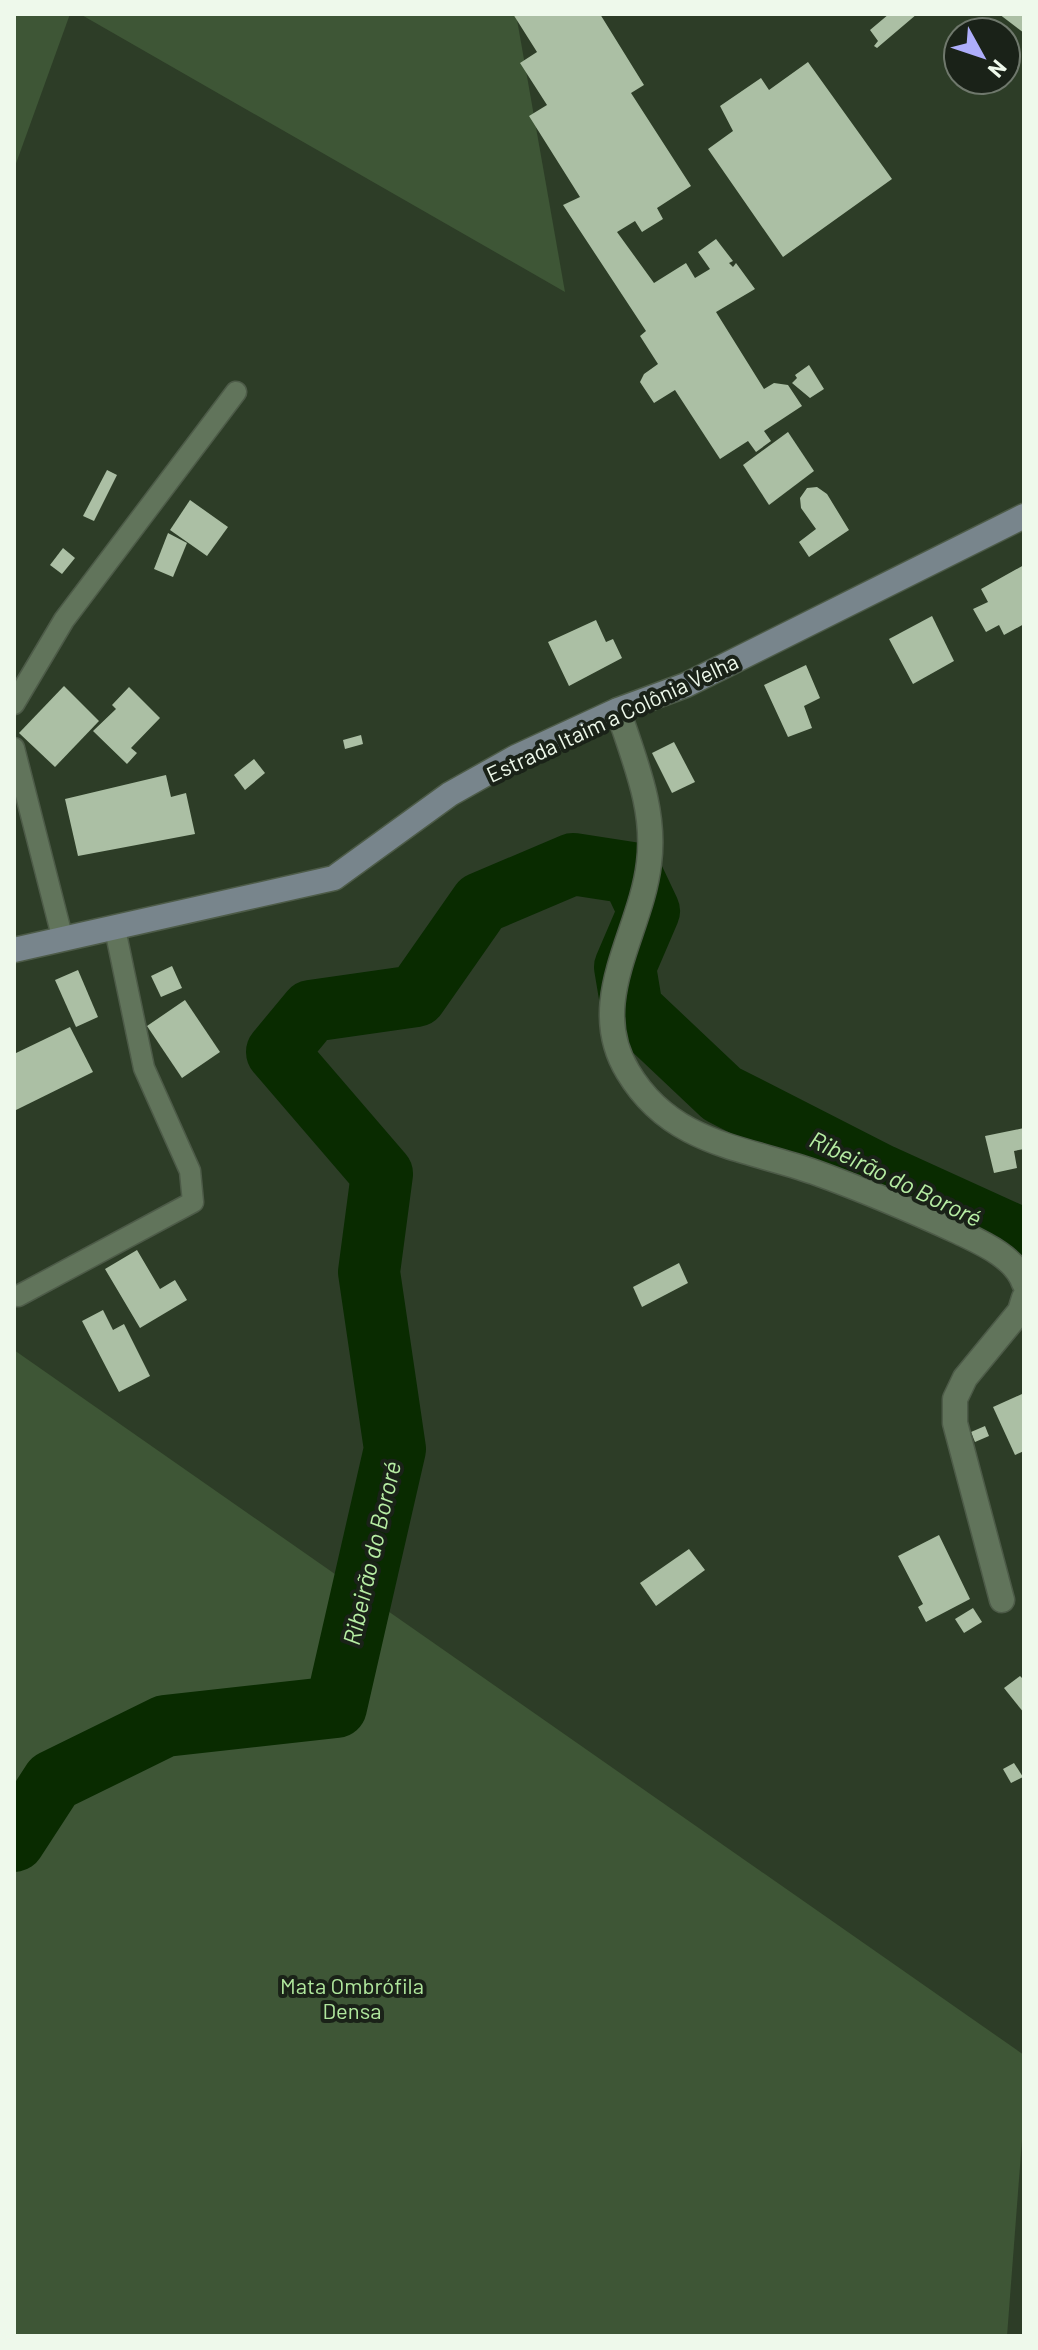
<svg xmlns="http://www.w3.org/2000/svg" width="1038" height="2350" font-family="Barlow,sans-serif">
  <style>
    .green { fill: #3e5636 }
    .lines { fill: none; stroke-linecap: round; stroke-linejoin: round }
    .river { stroke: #092b00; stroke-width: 62 }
    .building { fill: #abbfa4 }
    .lane-casing { stroke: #4d5b48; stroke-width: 23 }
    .street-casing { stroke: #4d5b48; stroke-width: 27 }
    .secondary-casing { stroke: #4d5b48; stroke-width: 27 }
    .lane { stroke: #61745b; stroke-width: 20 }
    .street { stroke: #61745b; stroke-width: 24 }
    .secondary { stroke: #78858c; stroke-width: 24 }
    .labels { text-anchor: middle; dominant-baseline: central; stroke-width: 8; stroke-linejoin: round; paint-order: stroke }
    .street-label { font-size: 22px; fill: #eef9eb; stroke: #1a2218 }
    .park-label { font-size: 22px; fill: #b0e79d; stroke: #1a2218 }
    .water-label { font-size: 24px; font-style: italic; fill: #b7eea4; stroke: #1a2218 }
  </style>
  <rect width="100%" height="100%" fill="#2d3d27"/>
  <g class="green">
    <path d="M14,14H70L14,169Z"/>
    <path d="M80,14H516L565,292Z"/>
    <path d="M14,1350L1024,2055V2114L1007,2336H14Z"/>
  </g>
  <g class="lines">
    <path class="river" d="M14,1841L53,1781L165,1726L336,1707L395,1449L369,1272L382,1174L277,1052L311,1011L416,996L481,903L573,864L631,873L649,911L625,967L632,1009L722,1094L881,1175L1024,1240"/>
  </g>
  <g class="building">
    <path d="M513,14H600L644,85L631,93L691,186L657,208L663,219L642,232L635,221L617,232L654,283L686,263L695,278L710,269L698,252L716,239L733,261L729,263L733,267L736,263L755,289L716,312L764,389L774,383L788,385L802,406L764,431L771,441L756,452L748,441L720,459L675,390L654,403L640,382L644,374L658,364L640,336L646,331L563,205L580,197L529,116L547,105L520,63L537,52Z"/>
    <path d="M889,14H917L877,48L874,46L878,41L870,30Z"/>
    <path d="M999,14H1024V33Z"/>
    <path d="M808,62L892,179L783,257L708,149L733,131L720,106L761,78L769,90Z"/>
    <path d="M809,365L824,389L810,398L792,383L797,378L795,375Z"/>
    <path d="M788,432L814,471L769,505L743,465Z"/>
    <path d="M107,470L117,475L94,521L83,516Z"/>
    <path d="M817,487L827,494L849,530L809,557L799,542L816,529L801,508L800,498L807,488Z"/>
    <path d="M190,500L228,527L207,556L170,530Z"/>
    <path d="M168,533L187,543L173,577L154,569Z"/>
    <path d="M63,548L75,558L62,574L50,565Z"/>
    <path d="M1024,565V624L1004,635L999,625L986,632L973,609L988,602L981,589Z"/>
    <path d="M932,616L954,661L913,684L889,639Z"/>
    <path d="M596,620L606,642L613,639L622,658L569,686L548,642Z"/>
    <path d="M806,665L820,698L804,706L812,728L788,737L764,685Z"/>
    <path d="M64,686L99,721L55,767L19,733Z"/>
    <path d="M129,687L160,718L131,748L137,753L127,764L93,731L116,709L112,705Z"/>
    <path d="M361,735L363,744L345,749L343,740Z"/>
    <path d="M674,742L695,782L672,793L652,753Z"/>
    <path d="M254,759L265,773L245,790L234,775Z"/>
    <path d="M166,775L171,797L186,793L195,834L78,856L65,799Z"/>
    <path d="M172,966L182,988L161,997L151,976Z"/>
    <path d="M78,970L98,1017L76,1027L55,980Z"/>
    <path d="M185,1000L220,1052L182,1078L147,1026Z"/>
    <path d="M70,1027L93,1072L14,1111V1054Z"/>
    <path d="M1024,1128V1149L1014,1151L1017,1168L994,1173L985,1136Z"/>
    <path d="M137,1250L160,1289L175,1280L187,1300L140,1328L105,1269Z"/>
    <path d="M679,1263L688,1283L642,1307L633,1287Z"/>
    <path d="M103,1310L113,1330L124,1324L150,1376L119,1392L82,1321Z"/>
    <path d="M1022,1394L1024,1451L1015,1455L993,1407Z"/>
    <path d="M985,1426L989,1436L975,1442L971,1432Z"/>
    <path d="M939,1535L970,1599L926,1622L918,1607L923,1604L898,1556Z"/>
    <path d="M689,1549L705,1570L656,1606L640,1583Z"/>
    <path d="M973,1608L982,1622L964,1633L955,1619Z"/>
    <path d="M1020,1676L1024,1680V1713L1004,1688Z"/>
    <path d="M1014,1763L1023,1777L1011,1783L1003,1769Z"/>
  </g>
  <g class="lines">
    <g class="lane-casing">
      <g id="lane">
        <path d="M14,704L64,620L236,392"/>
        <path d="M14,748L63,940"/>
        <path d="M18,1296L193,1202L190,1171L144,1068L115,929"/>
      </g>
    </g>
    <g class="street-casing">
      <g id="street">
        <path d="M618,710C634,760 656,809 649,863C641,934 585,1002 628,1072C671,1144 742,1147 814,1172C864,1190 911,1210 959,1232C982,1243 1015,1257 1024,1283"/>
        <path d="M1002,1600L955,1423V1399L965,1378L1020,1311L1024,1298"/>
      </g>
    </g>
    <g class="secondary-casing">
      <path id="secondary" d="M14,950L334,878L450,794L516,757L618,710L686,685L1024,516"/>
    </g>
    <use href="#lane" class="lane"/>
    <use href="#street" class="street"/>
    <use href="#secondary" class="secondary"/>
  </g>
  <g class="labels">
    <g class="street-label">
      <text transform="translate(612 717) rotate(-25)">Estrada Itaim a Colônia Velha</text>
    </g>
    <g class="park-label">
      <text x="352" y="1985">Mata Ombrófila<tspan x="352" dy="25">Densa</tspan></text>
    </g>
    <g class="water-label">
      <text transform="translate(896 1178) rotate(26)">Ribeirão do Bororé</text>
      <text transform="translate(371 1553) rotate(-77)">Ribeirão do Bororé</text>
    </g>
  </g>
  <rect width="1038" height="2350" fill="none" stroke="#eef9eb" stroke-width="32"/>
  <g transform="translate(982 56) rotate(130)"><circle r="38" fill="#1a2218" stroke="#6f786c" stroke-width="2"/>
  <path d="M0-6L14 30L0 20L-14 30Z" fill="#aeaefb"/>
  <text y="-12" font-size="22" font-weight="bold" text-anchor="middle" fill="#eef9eb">N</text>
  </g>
</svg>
